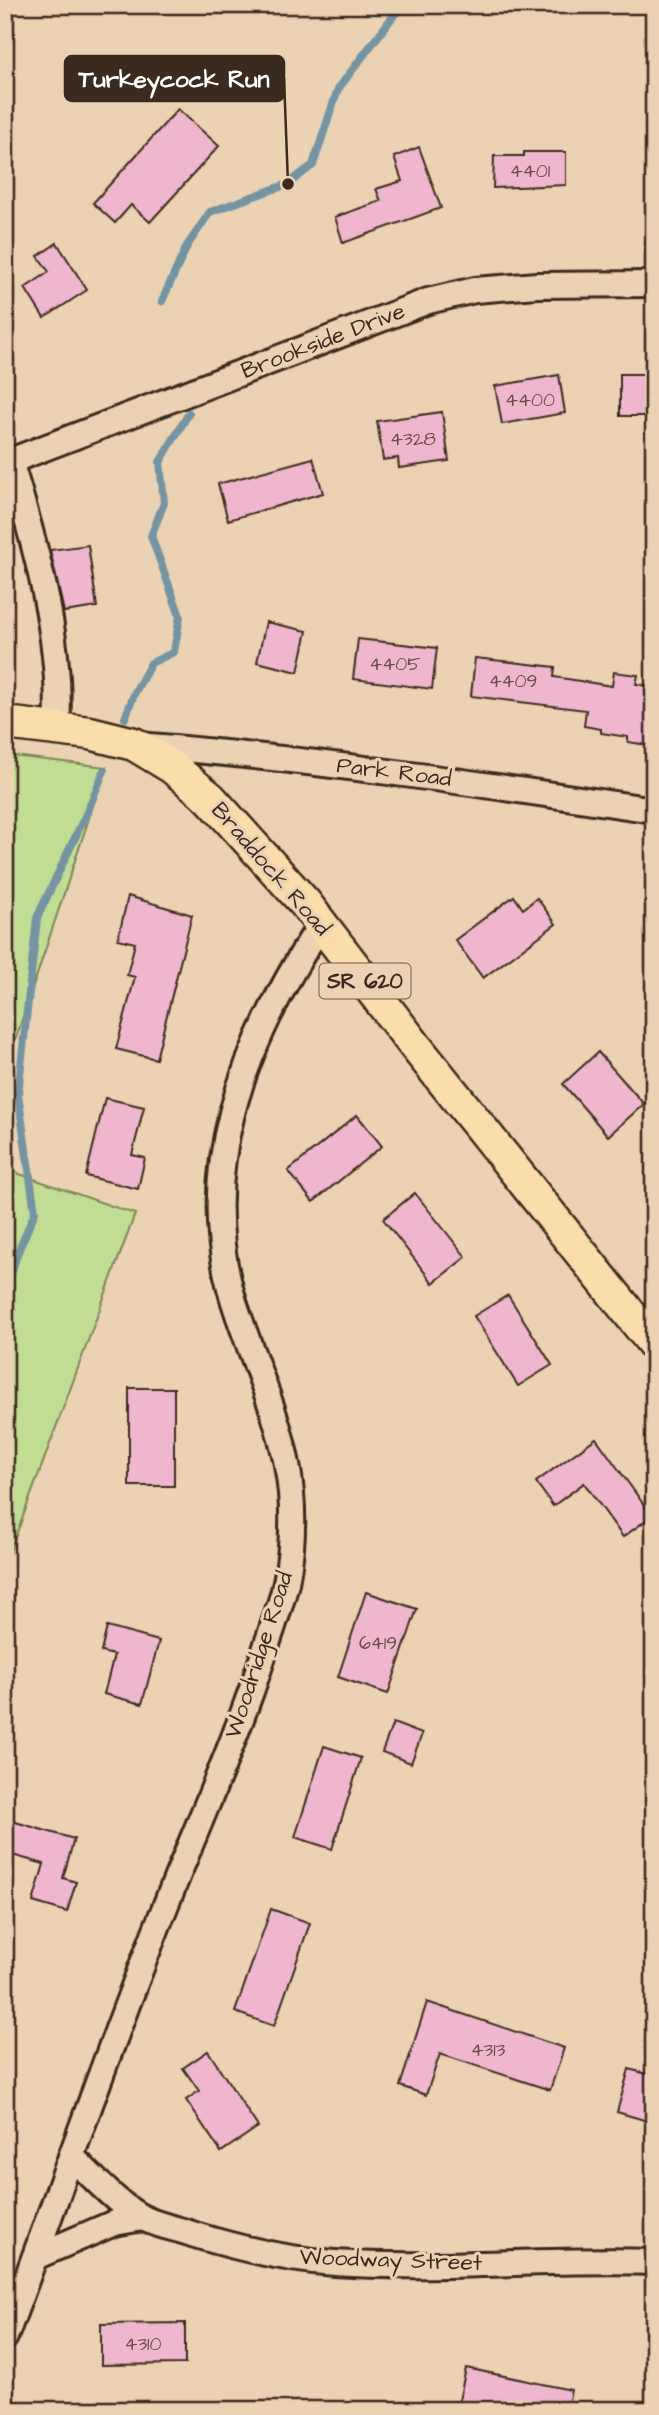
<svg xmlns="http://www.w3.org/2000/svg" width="659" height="2415" font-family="'Architects Daughter',sans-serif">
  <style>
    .green { fill: #c1dc93; stroke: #7e8358; stroke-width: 2 }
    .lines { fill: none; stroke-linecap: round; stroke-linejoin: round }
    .stream { stroke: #7494a3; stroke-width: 8 }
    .building { fill: #efb7ce; stroke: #3b2a1e; stroke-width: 2 }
    .minor-casing { stroke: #3b2a1e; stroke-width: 30 }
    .major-casing { stroke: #3b2a1e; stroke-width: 37 }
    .minor { stroke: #ead2b2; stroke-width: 24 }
    .major { stroke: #faddab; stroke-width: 32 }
    .labels { text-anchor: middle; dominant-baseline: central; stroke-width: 6; stroke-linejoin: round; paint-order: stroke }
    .number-label { font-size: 19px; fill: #684d4a }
    .shield { fill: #ead2b2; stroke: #705c4a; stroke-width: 2 }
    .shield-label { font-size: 21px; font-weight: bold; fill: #3b2a1e }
    .street-label { font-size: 23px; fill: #3b2a1e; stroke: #ead2b2 }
    .leader { fill: none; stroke: #3b2a1e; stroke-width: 2.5 }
    .callout-dot { fill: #3b2a1e; stroke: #ead2b2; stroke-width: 2.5 }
    .callout { fill: #3b2a1e; stroke: #3b2a1e; stroke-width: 2.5 }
    .callout-label { font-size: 24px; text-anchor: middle; font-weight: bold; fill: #fff }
  </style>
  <rect width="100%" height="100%" fill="#ead2b2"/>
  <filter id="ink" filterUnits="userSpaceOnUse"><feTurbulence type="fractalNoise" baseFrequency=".0143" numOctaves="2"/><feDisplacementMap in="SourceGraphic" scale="14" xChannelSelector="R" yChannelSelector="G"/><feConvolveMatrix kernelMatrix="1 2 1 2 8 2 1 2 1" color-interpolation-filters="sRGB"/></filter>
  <g filter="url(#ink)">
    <g class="green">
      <path d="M5,755L106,767L5,1071Z"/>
      <path d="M5,1169L135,1214L5,1565Z"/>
    </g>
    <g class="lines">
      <g class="stream">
        <path d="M162,301L187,246L210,212L288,184L313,165L338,89L394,15L404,5"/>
        <path d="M125,718L135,692L151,663L174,652L180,616L151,536L164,503L160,462L189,413"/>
        <path d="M5,1293L17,1254L35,1212L18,1094L37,918L87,812L104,771"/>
      </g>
    </g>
    <g class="building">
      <path d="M178,109L219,146L150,222L131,205L115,223L93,203Z"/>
      <path d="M419,147L441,208L343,243L335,217L381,201L376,189L402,181L394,157Z"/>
      <path d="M524,152H566V185L493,188L494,156H524Z"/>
      <path d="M57,243L87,290L44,318L25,288L49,272L38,256Z"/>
      <rect x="620" y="374" width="34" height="42"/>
      <path d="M559,375L565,413L502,424L495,386Z"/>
      <path d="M442,412L449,461L399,468L398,458L383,460L377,421Z"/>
      <path d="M313,458L323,493L228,520L218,484Z"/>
      <path d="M88,545L97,607L64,612L50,550Z"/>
      <path d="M266,622L307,631L298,672L257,662Z"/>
      <path d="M358,639L437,648L432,689L353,679Z"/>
      <path d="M475,658L555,667L554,677L612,686L614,672L638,675L636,684L654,687V746L628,742V737L601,733V729L584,726L586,710L471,696Z"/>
      <path d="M128,896L192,915L156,1059L116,1049L135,977L127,975L135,943L118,939Z"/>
      <path d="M514,896L523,909L537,898L556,924L483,978L455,940Z"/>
      <path d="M598,1052L644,1104L608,1136L563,1084Z"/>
      <path d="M105,1098L144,1107L132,1155L145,1158L138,1189L86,1176Z"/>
      <path d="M357,1115L382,1146L313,1202L288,1171Z"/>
      <path d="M415,1193L466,1257L433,1283L383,1219Z"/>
      <path d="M508,1295L552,1365L518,1386L474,1316Z"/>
      <rect x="129" y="1388" width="45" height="98"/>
      <path d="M596,1438L652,1516L623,1537L584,1483L553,1506L536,1482Z"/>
      <path d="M366,1592L417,1609L388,1694L338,1677Z"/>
      <path d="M107,1627L159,1641L142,1704L104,1694L114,1655L101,1652Z"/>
      <path d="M393,1723L422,1734L411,1763L382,1752Z"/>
      <path d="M324,1746L361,1758L332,1849L295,1837Z"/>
      <path d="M5,1819L74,1839L63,1878L76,1882L67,1912L33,1902L44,1864L5,1853Z"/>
      <path d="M271,1909L310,1923L274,2026L235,2012Z"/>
      <path d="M427,2002L564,2048L550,2090L440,2054L426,2095L400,2086Z"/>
      <path d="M208,2051L258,2127L221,2152L186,2100L199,2091L183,2068Z"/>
      <path d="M629,2069L654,2076V2123L617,2112Z"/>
      <path d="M185,2323V2364L101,2365V2324Z"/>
      <path d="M466,2368L571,2390L567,2410H457Z"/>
    </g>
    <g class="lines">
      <g class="minor-casing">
        <g id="minor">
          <path d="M10,461C35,543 63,643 57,729"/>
          <path d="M5,463L428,301L475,290L537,285L654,284"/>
          <path d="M138,745C311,759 482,784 654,810"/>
          <path d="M72,2157C91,2175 121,2208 145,2219C160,2226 179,2229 195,2235C241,2249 288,2260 335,2263C441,2270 548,2258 654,2262"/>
          <path d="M35,2257L114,2223L143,2218"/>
          <path d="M5,2337C59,2194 108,2048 165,1907C199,1821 238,1736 266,1647C273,1626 281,1604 286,1583C307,1475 272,1412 238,1314C189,1175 245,1041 321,924"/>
        </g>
      </g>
      <g class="major-casing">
        <path id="major" d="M5,723L90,733L134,744L172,767L210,798L305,903L416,1047L654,1344"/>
      </g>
      <use href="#minor" class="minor"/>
      <use href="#major" class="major"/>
    </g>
  </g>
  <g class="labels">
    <g class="number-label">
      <text x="530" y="171">4401</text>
      <text x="530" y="400">4400</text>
      <text x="413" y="439">4328</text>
      <text x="395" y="664">4405</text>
      <text x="513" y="681">4409</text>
      <text x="378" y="1643">6419</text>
      <text x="488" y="2050">4313</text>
      <text x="143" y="2344">4310</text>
    </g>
    <rect class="shield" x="319.5" y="963.5" width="91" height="35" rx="5"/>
    <g class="shield-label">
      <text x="365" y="981">SR 620</text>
    </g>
    <g class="street-label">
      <text transform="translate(323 341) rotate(-21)">Brookside Drive</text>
      <text transform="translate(394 772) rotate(7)">Park Road</text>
      <text transform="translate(271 869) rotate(49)">Braddock Road</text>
      <text transform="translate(259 1655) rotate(-72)">Woodridge Road</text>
      <text transform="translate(391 2260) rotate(2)">Woodway Street</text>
    </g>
  </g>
  <path class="leader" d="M288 184L284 78"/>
  <circle class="callout-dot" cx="288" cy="184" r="7"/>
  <rect class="callout" x="65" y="56" width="219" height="45" rx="7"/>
  <g class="callout-label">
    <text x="174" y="87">Turkeycock Run</text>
  </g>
  <rect width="659" height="2415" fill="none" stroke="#ead2b2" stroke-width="28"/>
  <rect x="14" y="14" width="631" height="2387" fill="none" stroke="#3b2a1e" stroke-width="2.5" filter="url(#ink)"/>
</svg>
